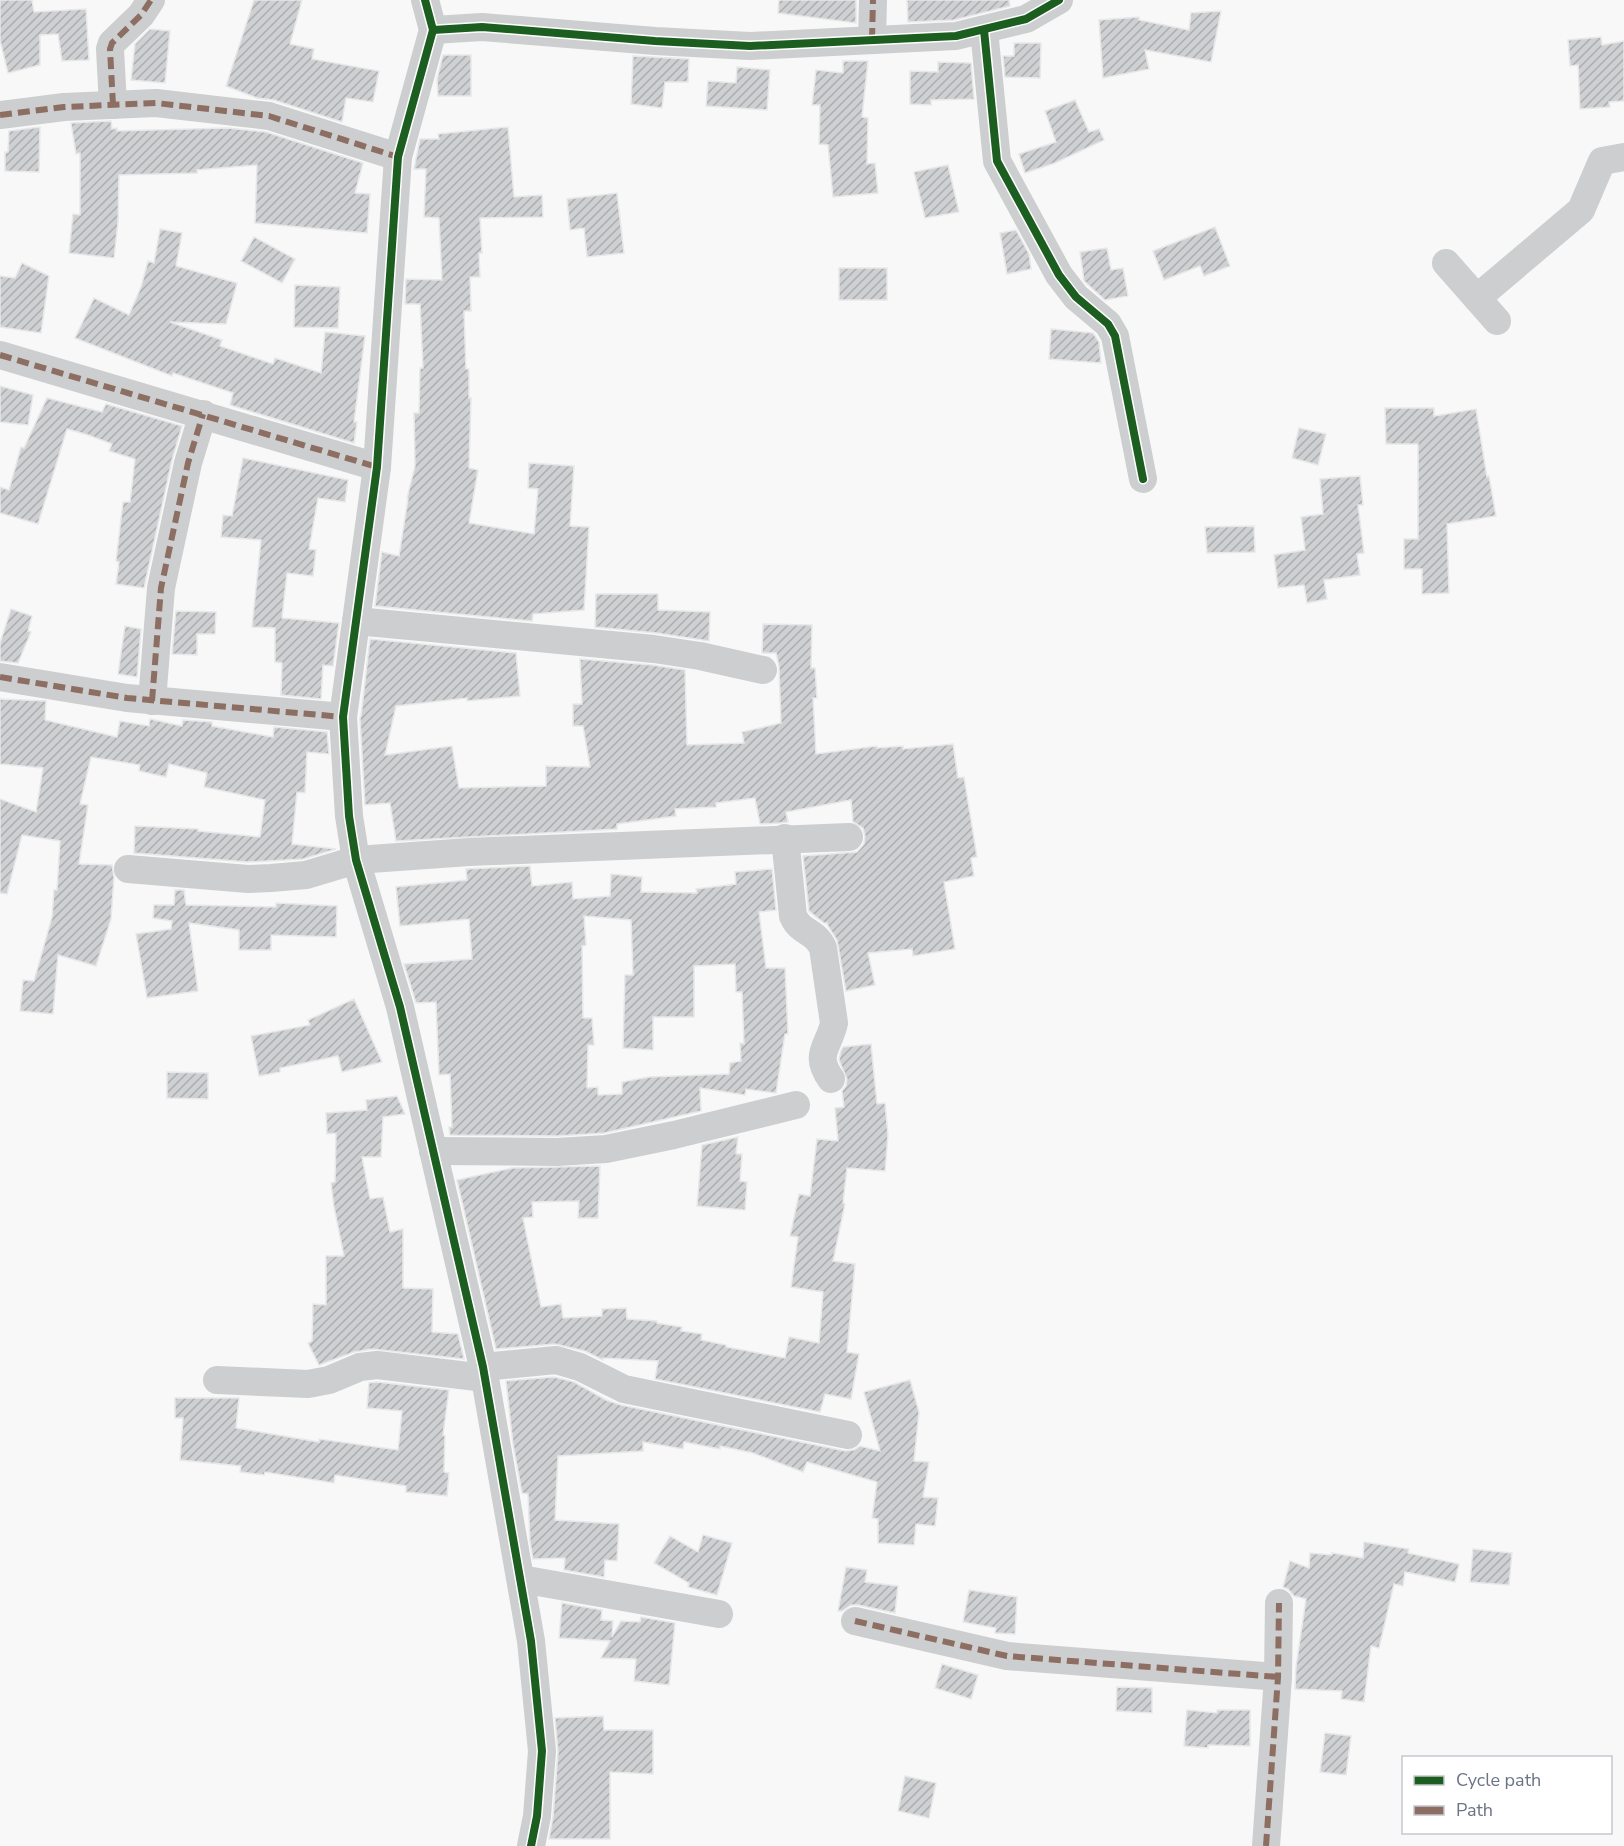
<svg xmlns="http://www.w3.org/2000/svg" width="1624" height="1846" font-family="'Nunito Sans',sans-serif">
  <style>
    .building { fill: url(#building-hatch); stroke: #e8e8e8; stroke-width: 1.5; fill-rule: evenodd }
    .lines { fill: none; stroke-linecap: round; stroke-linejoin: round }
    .minor { stroke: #cdcecf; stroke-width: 28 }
    .quiet { stroke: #8d6e63; stroke-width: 6; stroke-dasharray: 12 6; stroke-linecap: butt }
    .cycleway-casing { stroke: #fff; stroke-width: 11 }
    .cycleway { stroke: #1b5e20; stroke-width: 8 }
  </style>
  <defs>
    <pattern id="building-hatch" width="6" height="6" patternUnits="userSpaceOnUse" patternTransform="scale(1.5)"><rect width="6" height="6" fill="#cfd0d2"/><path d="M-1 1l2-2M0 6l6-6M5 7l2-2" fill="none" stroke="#acadb0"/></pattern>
  </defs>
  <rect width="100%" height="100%" fill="#f8f8f8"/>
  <g class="building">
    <path d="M0,0H32L34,12L86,9L89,60L62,61L58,34L40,35V65L8,73L0,40Z"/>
    <path d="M254,0H302L290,44L314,49L312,59L379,71L373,102L346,98L342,122L274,100L257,98L226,86Z"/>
    <path d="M779,0H856V23L778,13Z"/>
    <path d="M907,0H1009L1010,6L954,20L908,22Z"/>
    <path d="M1221,11L1211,62L1145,50L1149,69L1103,78L1099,20L1139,17V20L1189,30L1191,13Z"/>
    <path d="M150,29L170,31L165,83L131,80L135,44Z"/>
    <path d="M1601,37L1602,45L1624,41V101L1609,102L1610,107L1580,109L1578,65L1570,66L1568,40Z"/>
    <path d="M1014,43H1041L1040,78L1005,77L1003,56H1014Z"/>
    <path d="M443,55H471V96H438L437,79Z"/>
    <path d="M633,56L689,59L688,82H665L662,108L631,104Z"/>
    <path d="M843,61H868L862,117L868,118L867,164L875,163L878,193L833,197L828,145L819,144L820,105H812L816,70L843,73Z"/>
    <path d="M938,62L971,63L974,99L931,100V105L910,104V71L938,72Z"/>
    <path d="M737,67L770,70L767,110L706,106L708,81L736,83Z"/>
    <path d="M1075,100L1089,132L1099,129L1104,140L1055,163L1025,173L1019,154L1056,142L1045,111Z"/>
    <path d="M111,121L112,129L117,128V131L228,128L266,132L363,163L355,193L370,194L367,233L255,223L257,165L197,170V173L119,175L118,222L114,258L69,253L73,214L80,215V153L76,154L71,123Z"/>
    <path d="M40,127L39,172L5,171V152H8L9,131Z"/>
    <path d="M508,127L514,197L542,195L543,217L480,218L482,253H479L480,277H470L471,311H464L466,369H469V398H471L469,468L478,470L469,523L534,534L538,489L528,488L529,463L574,466L570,526L589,527L584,610L533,614L532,621L375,606L382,552L399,556L408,499L407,498L415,466L414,413H419L420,368H423L420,304H405L406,279L442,280L439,218L424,217L426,169H414L420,139H439L438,134Z"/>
    <path d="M948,165L959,212L925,218L914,172Z"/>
    <path d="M617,193L624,253L587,257L584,228L570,230L567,199Z"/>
    <path d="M1215,227L1230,266L1204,276L1200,266L1164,280L1153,251Z"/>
    <path d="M160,229L182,233L176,266L237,283L226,324L170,322L222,340L220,346L273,364L275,358L321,373L325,332L365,336L354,422H357L354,443L230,405L233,393L173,373L172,376L75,338L94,298L129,315L141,287L148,261L154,263Z"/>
    <path d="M1016,230L1029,254L1031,269L1007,274L1000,233Z"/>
    <path d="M254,237L295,259L282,283L241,261Z"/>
    <path d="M1107,248L1111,270L1123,268L1128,296L1105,300L1084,281L1080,252Z"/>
    <path d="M22,263L49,276L41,333L0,327V276L15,278Z"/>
    <rect x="839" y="268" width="48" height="32"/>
    <path d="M295,285L340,287L338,328L294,327Z"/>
    <path d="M1051,329L1093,333L1099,342L1101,363L1049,359Z"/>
    <path d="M0,386L33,395L28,425L0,422Z"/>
    <path d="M47,398L102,412L106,404L182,426L172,460L144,588L116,584L119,562L116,561L123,502H130L135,459L109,451L112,444L88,435L67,429L38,524L0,513V487L9,490L21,447L24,448Z"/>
    <path d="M1385,408H1434V416L1476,409L1487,477L1489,476L1496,516L1447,524L1449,593L1422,594V569H1404V539H1418V444H1386Z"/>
    <path d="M1299,428L1326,434L1318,465L1292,458Z"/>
    <path d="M243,458L348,480L345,502L318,498L309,549L316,550L313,576L287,573L282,618L339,623L333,666L323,665L321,699L281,695L282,663L275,662V628L252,627L261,540L221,537L223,515L232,516Z"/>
    <path d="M1360,476L1363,505H1358L1364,553L1357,554L1360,575L1324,580L1327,599L1307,603L1304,585L1278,588L1274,555L1305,550L1301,517L1323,514L1320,479Z"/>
    <path d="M1254,526L1255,552L1207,553L1205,527Z"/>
    <path d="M596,594H658V610L710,612L709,641L656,633L595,627Z"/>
    <path d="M11,609L32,616L28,631L31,632L18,663L0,661V643Z"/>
    <path d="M176,611L216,612L215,634H197V655L172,654Z"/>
    <path d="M763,624L812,625L811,668H815L817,698H813L816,754L877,746V748L903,746V749L953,744L958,778L964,777L977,857L971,858L974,876L944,882L955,949L913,956L912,949L868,953L875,985L846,991L837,940L828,926L827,923H824L809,911L803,856L857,852L864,844L865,836L863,828L853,822L851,800L786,812L788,822L779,823L760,824L755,798L716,803V807L675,809L676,816L617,824V829L396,841L390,803L365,805L360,718L361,716L370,639L516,653L520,696L467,701V698L396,706L385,755L452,746L459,788L546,786V766L590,767L583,726H573V704H582L580,659L652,665L685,670L687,745L744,743L742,732L781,723L779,666L776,653H762Z"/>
    <path d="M125,626L141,629L137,677L118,674Z"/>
    <path d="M0,699L46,701L45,720L117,737L120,721L149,726L150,719L182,726L183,720L212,722V726L273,737L274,727L327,732L329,754L307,752L305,793L297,792L292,844L336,849L303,859L248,862L134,853L135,826L198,829V831L260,837L265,800L204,787L207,773L169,764L166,777L139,771L140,765L91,757L80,804L88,805L79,864L112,865L114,877L111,919L96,966L58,955L53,1014L20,1011L23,980L34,981L52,917L54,890H57L60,841L22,835L7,894L0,893V799L36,812L43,768L0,764Z"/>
    <path d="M530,866L532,886L572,882L573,899L610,896L611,874L642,877L641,892L697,893L696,889L736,884L735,872L772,869L776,910L759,912L766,968H785L788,1034H785L776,1093L746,1089L745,1095L700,1088L701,1111L604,1133L557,1136L450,1135L449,1127H452L450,1074L439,1075L436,1002L416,1003L404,964L472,959L469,919L400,926L396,887L467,880L466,869ZM584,916L631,920L633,975H625L623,1048L653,1050V1017H694V966L735,964L736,992H742L744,1044L740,1043L741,1061L730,1063L729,1074L649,1077L622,1082V1094L598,1095V1087L587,1088L588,1045H594L592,1018H583L582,946L586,945Z"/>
    <path d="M175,890H184L186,905L276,907V903L337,906L336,937L271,935V950H239V930L189,923L198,991L147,998L136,934L171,929L172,921L153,918L154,905H174Z"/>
    <path d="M354,999L382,1062L342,1072L338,1056L280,1068V1072L259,1076L251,1036L310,1025L308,1020Z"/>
    <path d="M871,1044L877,1104L885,1103L888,1135L885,1171L847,1168L843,1203L845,1204L833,1261L855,1264L847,1352L859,1354L851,1399L825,1394L820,1412L655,1379L658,1361L603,1358V1360L585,1351L555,1344L496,1349L457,1180L512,1168L600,1166L598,1218H578L579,1201L532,1202L533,1217L523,1218L541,1307L561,1304L563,1318L602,1316V1309L626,1308L627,1319L657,1321V1323L682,1327L681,1331L702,1334L701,1340L726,1345V1347L785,1358L789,1337L819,1343L823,1292L791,1287L798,1237L790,1236L799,1194L810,1196L817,1139L838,1141L835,1108L844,1107L842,1091L846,1086L847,1079L839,1060L841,1051L843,1047Z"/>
    <path d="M167,1072L208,1073V1099L167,1098Z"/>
    <path d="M397,1096L405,1114L383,1117L381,1157H362L370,1199L383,1197L390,1232L403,1229V1288L433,1289L432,1332L458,1334L464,1359L372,1349L354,1352L319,1365L308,1343L312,1341L313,1304L326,1305V1256H344L334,1207L331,1183L335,1182L336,1133L327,1134L326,1113L367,1110L366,1100Z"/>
    <path d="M738,1137L736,1154H742L740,1181L747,1182L745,1210L697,1206L702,1145Z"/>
    <path d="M554,1377L574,1382L606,1400L621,1405L845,1451L854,1450L860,1446L880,1451L864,1392L910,1380L919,1412L914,1461L929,1462L923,1497L938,1498L935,1526L916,1524L914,1545L878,1543V1519L872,1518L877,1482L807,1462L803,1472L753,1453L720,1446V1449L684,1442L683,1449L643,1442V1451L558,1456L555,1520L619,1524L617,1561L605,1560L604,1577L564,1570L565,1558L533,1559L530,1542L528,1494L522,1493L513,1444L506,1381Z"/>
    <path d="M377,1382L449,1390L443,1435L445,1436L444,1472L449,1473L447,1496L406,1492V1486L335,1475L334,1483L265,1472L264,1475L240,1472L241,1466L180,1460L183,1418H175V1398H239L236,1428L319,1442V1439L398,1450L402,1411L367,1408L369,1383Z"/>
    <path d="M703,1535L732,1543L717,1595L688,1587L689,1583L654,1563L670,1536L698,1552Z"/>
    <path d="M1364,1542L1409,1549L1408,1553L1459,1564L1455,1582L1405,1572L1403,1586L1394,1584L1379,1648L1371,1646L1364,1702L1341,1699L1342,1691L1295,1689L1296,1667L1306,1599L1294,1596L1288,1589L1283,1587L1290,1561L1309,1568L1310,1553L1332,1555V1553L1363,1558Z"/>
    <path d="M1473,1549L1512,1553L1509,1585L1470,1582Z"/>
    <path d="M846,1567L867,1570L865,1582L898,1586L895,1613L858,1605H851L842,1611H838Z"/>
    <path d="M969,1590L1017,1597L1015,1634L995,1633L996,1628L963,1622Z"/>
    <path d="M562,1603L602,1610L601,1620L613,1621L612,1637L621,1621L640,1622L641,1617L675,1623L669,1685L634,1681L636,1659L601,1658L610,1641L559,1638Z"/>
    <path d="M942,1664L978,1675L971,1699L935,1688Z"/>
    <path d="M1117,1687L1152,1688V1713L1116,1711Z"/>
    <path d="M1187,1710L1217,1713V1710H1250V1746L1208,1745V1748L1184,1746Z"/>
    <path d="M603,1716L604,1730H653V1774L610,1772V1839H549L553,1817L558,1752L555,1718Z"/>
    <path d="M1325,1733L1351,1736L1346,1775L1320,1772Z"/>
    <path d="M905,1776L936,1783L929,1818L898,1811Z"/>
  </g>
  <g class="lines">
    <g class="minor">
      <path d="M425,0L433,30L398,157L377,467L343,717L349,816L356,860L400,1007L483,1367L531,1641L542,1751L537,1816L531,1846"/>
      <path d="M433,30L482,27L655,41L750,46L956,36L1026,19L1059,0"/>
      <path d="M984,30L997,161L1059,275L1076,297L1108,324L1115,336L1143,479"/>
      <path d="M872,40L873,0"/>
      <path d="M113,105L110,49L112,43L141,15L151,0"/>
      <path d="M0,115L64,107L156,103L269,116L398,157"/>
      <path d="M1446,263L1497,321"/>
      <path d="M1477,298L1581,210L1602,161L1624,157"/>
      <path d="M0,355L377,467"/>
      <path d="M356,621L654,649L700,656L763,670"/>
      <path d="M0,677L127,698L343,717"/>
      <path d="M152,701L161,588L188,463L203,414"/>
      <path d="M785,838L793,916C801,934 814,929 823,948L834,1023C829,1047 813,1054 831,1079"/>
      <path d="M128,869L248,879L271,878L306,875L356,860L469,852L849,837"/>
      <path d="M433,1151L557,1152L606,1149L674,1135L796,1105"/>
      <path d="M483,1367L556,1360L580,1367L624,1389L848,1435"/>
      <path d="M217,1380L308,1384L329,1380L360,1367L377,1365L485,1378"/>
      <path d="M521,1579L719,1614"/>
      <path d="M855,1621L1007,1656L1278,1677"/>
      <path d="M1266,1846L1278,1677L1279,1603"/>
    </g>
    <g class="quiet">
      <path d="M872,40L873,0"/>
      <path d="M113,105L110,49L112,43L141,15L151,0"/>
      <path d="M0,115L64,107L156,103L269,116L398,157"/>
      <path d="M0,355L377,467"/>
      <path d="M0,677L127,698L343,717"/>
      <path d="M152,701L161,588L188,463L203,414"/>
      <path d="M855,1621L1007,1656L1278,1677"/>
      <path d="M1266,1846L1278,1677L1279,1603"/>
    </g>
    <g class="cycleway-casing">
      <g id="cycleway">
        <path d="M425,0L433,30L398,157L377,467L343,717L349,816L356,860L400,1007L483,1367L531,1641L542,1751L537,1816L531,1846"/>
        <path d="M433,30L482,27L655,41L750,46L956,36L1026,19L1059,0"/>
        <path d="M984,30L997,161L1059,275L1076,297L1108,324L1115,336L1143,479"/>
      </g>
    </g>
    <use href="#cycleway" class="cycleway"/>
  </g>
  <rect x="1402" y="1756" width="210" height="78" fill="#ffffff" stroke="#c4c7ce" stroke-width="1.5"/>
  <rect x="1414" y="1776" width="30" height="9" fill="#1b5e20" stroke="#c4c7ce" stroke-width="1.5"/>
  <text x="1456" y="1786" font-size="18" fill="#6b7484">Cycle path</text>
  <rect x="1414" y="1806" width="30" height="9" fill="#8d6e63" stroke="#c4c7ce" stroke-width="1.5"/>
  <text x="1456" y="1816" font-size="18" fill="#6b7484">Path</text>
</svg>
